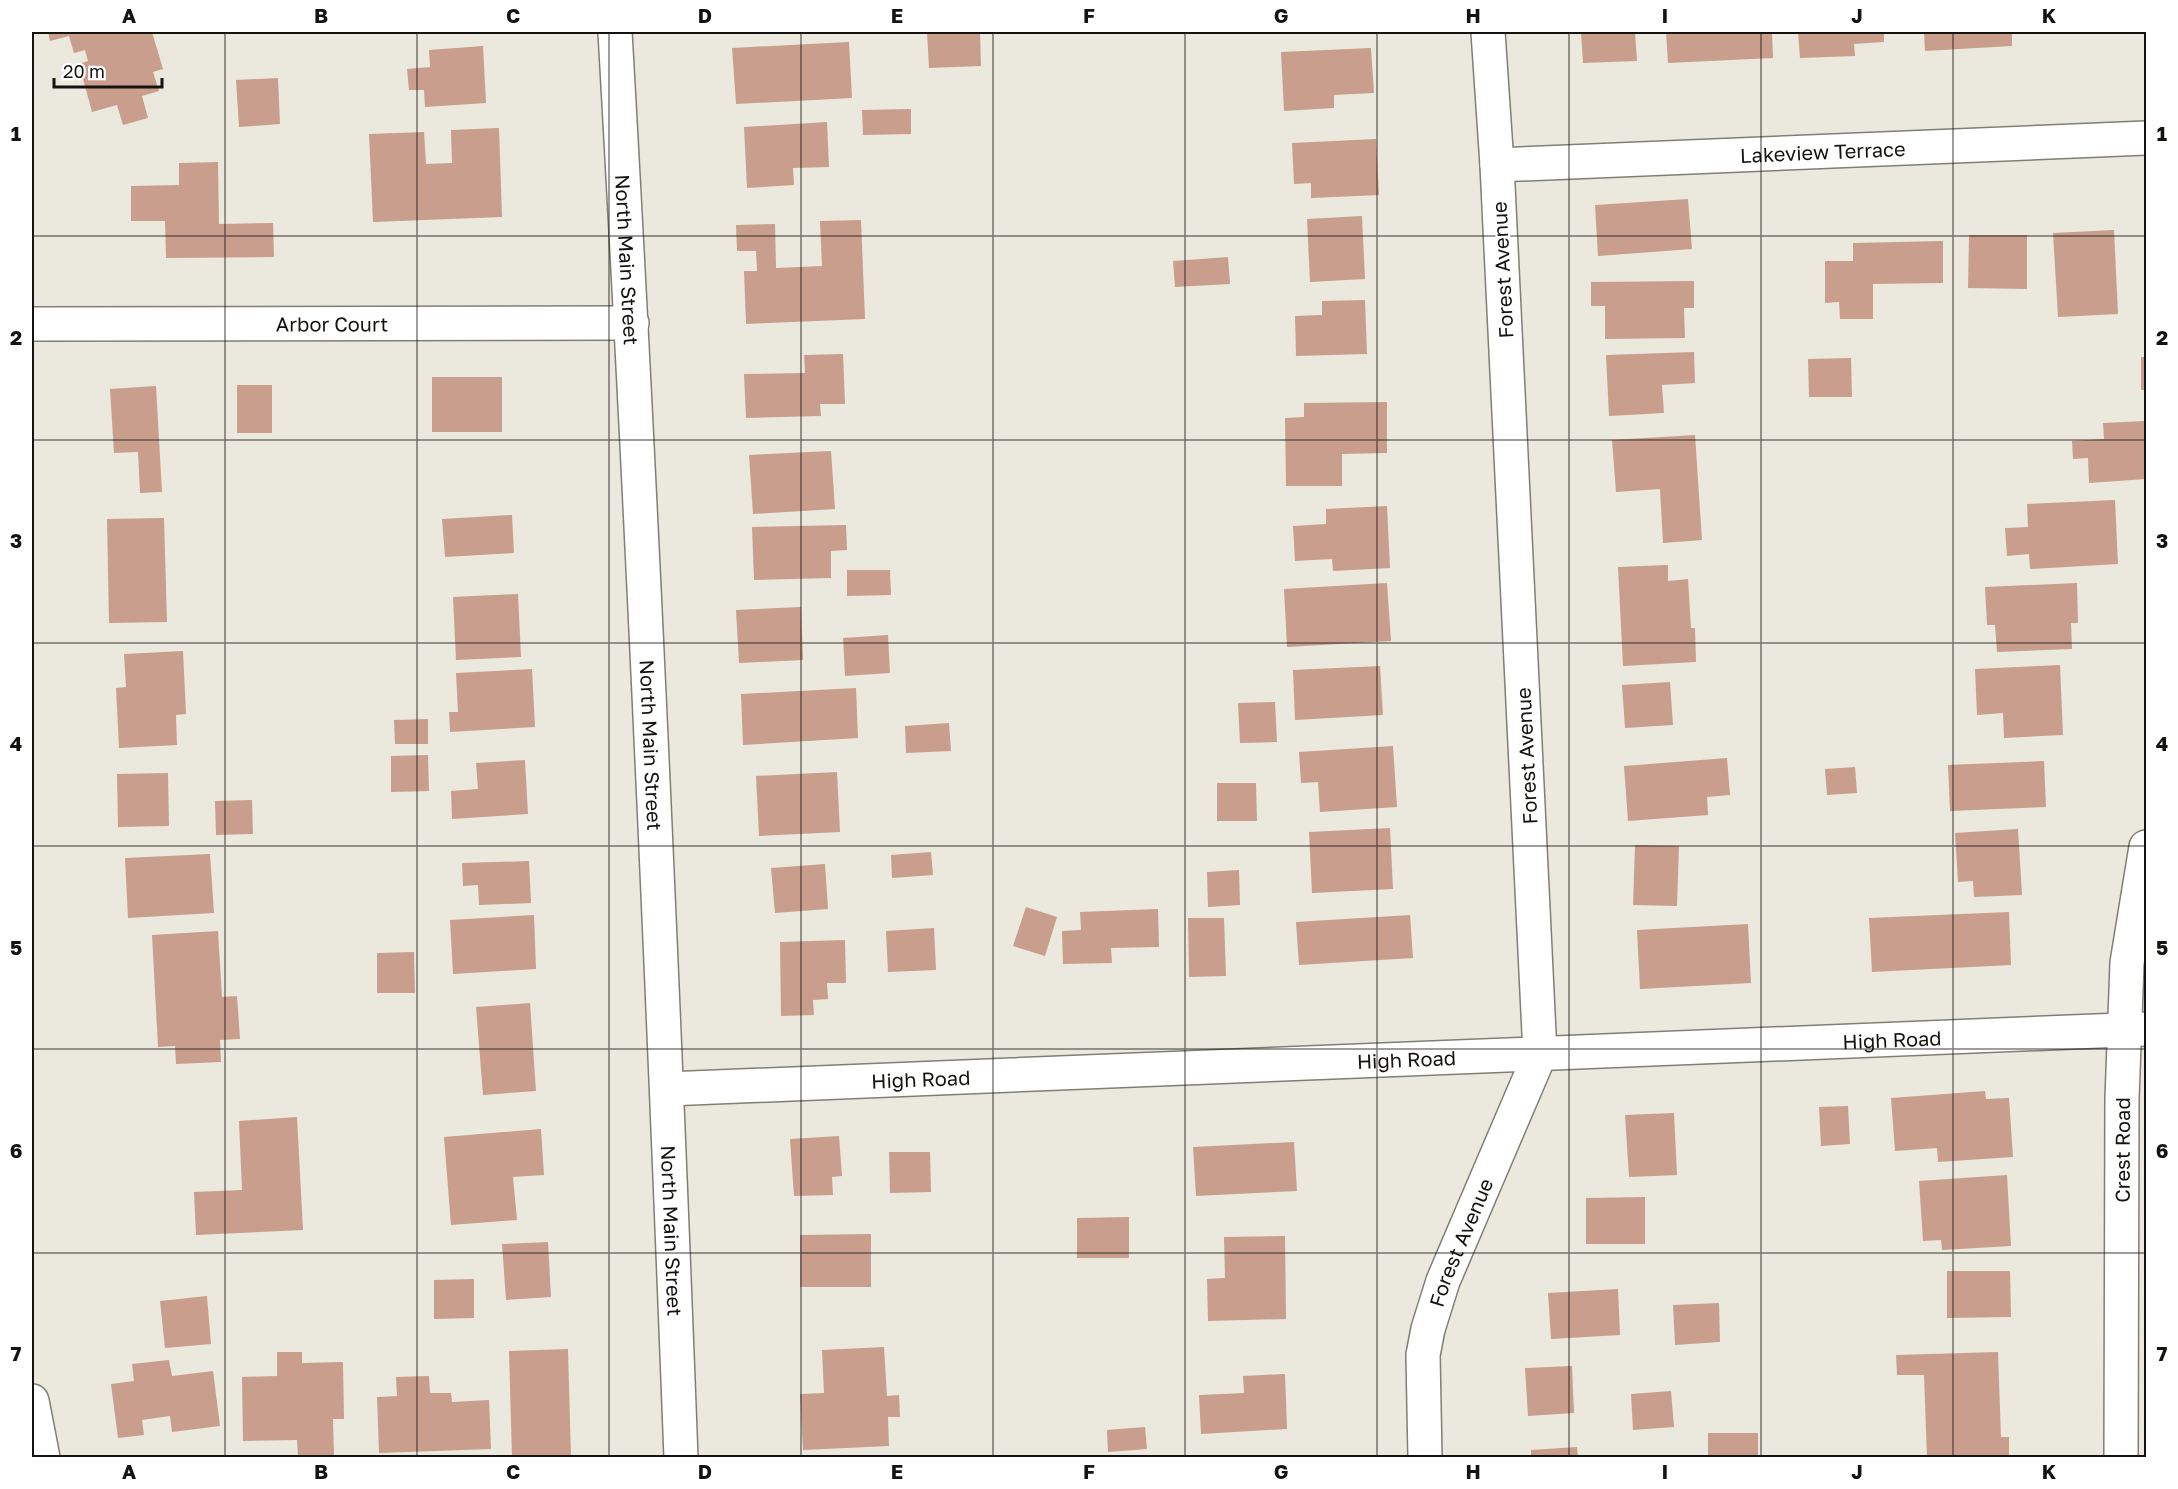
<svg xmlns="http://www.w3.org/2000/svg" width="2178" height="1489" font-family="'Golos Text',sans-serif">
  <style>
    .building { fill: #c99e8c }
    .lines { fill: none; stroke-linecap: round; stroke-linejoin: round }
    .minor-casing { stroke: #817e74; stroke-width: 36 }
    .minor { stroke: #fff; stroke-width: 33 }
    .grid { fill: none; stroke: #14130f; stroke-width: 1.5; stroke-opacity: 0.55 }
    .labels { text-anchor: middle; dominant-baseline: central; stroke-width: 4.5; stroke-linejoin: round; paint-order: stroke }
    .street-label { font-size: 20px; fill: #14130f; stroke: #fff }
    .neatline { fill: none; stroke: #14130f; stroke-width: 2 }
    .grid-label { font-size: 20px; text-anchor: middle; font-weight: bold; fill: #14130f }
  </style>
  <rect width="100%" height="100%" fill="#ebe8dd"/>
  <g class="building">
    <path d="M48,32H152L163,69L153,72L159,91L142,96L148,118L123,125L117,105L92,112L79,64L88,61L85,50L74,53L69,36L50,41Z"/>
    <path d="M927,32H980L981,66L929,68Z"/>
    <path d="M1581,32H1635L1637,61L1583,63Z"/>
    <path d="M1666,32H1772L1773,58L1668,63Z"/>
    <path d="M1798,32H1884V42L1854,44L1855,56L1800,58Z"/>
    <path d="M1924,32H2012V46L1925,51Z"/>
    <path d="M849,42L852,98L736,104L732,48Z"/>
    <path d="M483,46L486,103L425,107L424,90H409L407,69L430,67L429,50Z"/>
    <path d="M1371,48L1374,93L1334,95V108L1284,111L1281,52Z"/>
    <path d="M278,78L280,124L239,127L236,80Z"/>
    <path d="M911,109V134L863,135L862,110Z"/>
    <path d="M827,122L829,167L793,168L794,185L747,188L744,127Z"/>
    <path d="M499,128L502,217L373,222L369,134L424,132L426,164L452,163L451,130Z"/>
    <path d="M1376,139L1379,195L1311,198V183L1294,184L1292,143Z"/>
    <path d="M218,162L219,224L273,223L274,257L166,258L165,221H131V186L179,185V163Z"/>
    <path d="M1688,199L1692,249L1598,256L1595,205Z"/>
    <path d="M1362,216L1365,279L1310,282L1307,219Z"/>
    <path d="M861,220L865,319L746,324L744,271H757L756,251H737L736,225L775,224L776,268L822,266L820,221Z"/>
    <path d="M2114,230L2118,314L2058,317L2053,233Z"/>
    <path d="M1969,235H2027V289L1968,288Z"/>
    <path d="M1943,241V283L1873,284V319H1840L1839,302L1825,303V261H1853V243Z"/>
    <path d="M1228,257L1230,284L1175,287L1173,261Z"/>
    <path d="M1694,281V308H1684L1685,338L1605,339V306H1591V282Z"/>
    <path d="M1365,300L1367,354L1296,356L1295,316L1322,315V301Z"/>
    <path d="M1694,352L1695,383L1662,385L1664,413L1609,416L1606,355Z"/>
    <path d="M843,354L845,404H820L821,416L746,418L744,374L805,373L804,355Z"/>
    <rect x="2141" y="357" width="5" height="33"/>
    <path d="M1851,358L1852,397H1809L1808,359Z"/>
    <rect x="432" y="377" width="70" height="55"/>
    <rect x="237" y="385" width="35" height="48"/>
    <path d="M156,386L162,492L140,493L138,452L114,453L110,389Z"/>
    <path d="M1387,402V453L1342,454V486H1286L1285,418L1304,417V403Z"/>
    <path d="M2146,421V479L2089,483L2088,458L2073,459L2072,441L2104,439L2103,423Z"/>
    <path d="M1695,435L1702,540L1663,543L1660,489L1616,492L1612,440Z"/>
    <path d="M831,451L835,509L753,514L749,455Z"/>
    <path d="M2115,500L2118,564L2030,569L2029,554L2007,556L2005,528L2028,527L2027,504Z"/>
    <path d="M1387,506L1390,568L1333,571L1332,559L1295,561L1293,526L1326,524V509Z"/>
    <path d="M512,515L514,553L445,557L442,519Z"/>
    <path d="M164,518L167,622L109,623L107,519Z"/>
    <path d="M846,525L847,550L831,551V578L754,580L752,527Z"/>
    <path d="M1668,565V581L1688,579L1691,628H1695L1696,662L1623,666L1618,567Z"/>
    <path d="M847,570H890L891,595L847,596Z"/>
    <path d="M1387,583L1391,641L1287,647L1284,589Z"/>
    <path d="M2077,583L2078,623H2071L2072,649L1997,652L1995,625H1987L1985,587Z"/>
    <path d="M518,594L521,657L456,660L453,597Z"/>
    <path d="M801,607L803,660L739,663L736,610Z"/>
    <path d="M888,635L890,673L845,676L843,638Z"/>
    <path d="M183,651L186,714L176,715L177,745L119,748L116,688L126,687L124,654Z"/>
    <path d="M2060,665L2063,735L2004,738L2003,713L1977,715L1975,669Z"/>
    <path d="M1380,666L1383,715L1295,720L1293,670Z"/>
    <path d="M532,669L535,727L450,732L449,712H458L456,673Z"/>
    <path d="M1670,682L1673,725L1625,728L1622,685Z"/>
    <path d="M856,688L858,738L743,745L741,694Z"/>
    <path d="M1275,702L1277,742L1240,743L1238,703Z"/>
    <path d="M428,719V744H395L394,720Z"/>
    <path d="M949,723L951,751L906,753L905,726Z"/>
    <path d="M1393,746L1397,807L1320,812L1318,782L1301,783L1299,752Z"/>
    <path d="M428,755L429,791L391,792V756Z"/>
    <path d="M1727,758L1730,795L1707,797L1708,815L1628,821L1624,766Z"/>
    <path d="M525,760L528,814L452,819L451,791L478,789L476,763Z"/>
    <path d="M2044,761L2046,807L1950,811L1948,765Z"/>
    <path d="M1855,767L1857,793L1827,795L1825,769Z"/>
    <path d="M837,772L840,832L759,836L756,776Z"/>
    <path d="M168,773L169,826L118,827L117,774Z"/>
    <path d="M1217,783H1256L1257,821H1217Z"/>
    <path d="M252,800L253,834L216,835L215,801Z"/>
    <path d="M1390,828L1393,889L1312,893L1309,832Z"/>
    <path d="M2018,829L2022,895L1974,897L1973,881L1958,882L1955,833Z"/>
    <path d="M1635,845L1679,846L1677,906L1633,905Z"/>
    <path d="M931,852L933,875L892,878L891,855Z"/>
    <path d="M210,854L214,913L128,918L125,858Z"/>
    <path d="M529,861L531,903L479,905L478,885L463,886L462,863Z"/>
    <path d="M825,864L828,909L775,913L771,868Z"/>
    <path d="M1239,870L1240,905L1208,907L1207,872Z"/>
    <path d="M1026,907L1057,917L1045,956L1013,946Z"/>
    <path d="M1158,909L1159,947L1111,948L1112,963L1063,964L1062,931L1081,930L1080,912Z"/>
    <path d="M2009,912L2011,965L1872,972L1869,918Z"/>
    <path d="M534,915L536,969L453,974L450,920Z"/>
    <path d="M1410,915L1413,958L1299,965L1296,922Z"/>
    <path d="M1188,918H1224L1226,976L1189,977Z"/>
    <path d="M1748,924L1751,983L1640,989L1637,930Z"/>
    <path d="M934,928L936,970L888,972L886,931Z"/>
    <path d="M218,931L222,997L237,996L240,1039L220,1040L221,1062L176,1064L175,1046L158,1047L152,935Z"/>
    <path d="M845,940L846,983H827L828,999L813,1000L814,1015L781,1016L780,942Z"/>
    <path d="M414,952L415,993H377V953Z"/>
    <path d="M530,1003L536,1091L483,1095L476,1007Z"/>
    <path d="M1985,1091L1986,1099L2009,1098L2013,1157L1938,1162L1937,1148L1895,1151L1891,1098Z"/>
    <path d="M1848,1106L1850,1144L1821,1146L1819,1107Z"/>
    <path d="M1674,1113L1677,1175L1629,1177L1625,1115Z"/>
    <path d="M297,1117L303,1230L196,1235L194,1192L242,1190L239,1121Z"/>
    <path d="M541,1129L544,1175L513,1177L517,1220L451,1225L444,1137Z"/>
    <path d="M839,1136L842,1176L832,1177L833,1195L794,1196L790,1139Z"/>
    <path d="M1294,1142L1297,1191L1196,1196L1193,1147Z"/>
    <path d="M889,1152H930L931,1192L890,1193Z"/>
    <path d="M2007,1175L2011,1246L1942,1250L1941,1240L1923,1241L1919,1181Z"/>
    <path d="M1645,1197V1244H1586V1198Z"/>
    <path d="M1129,1217V1258H1077V1218Z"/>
    <path d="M871,1234V1287H800V1235Z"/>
    <path d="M1285,1236L1286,1319L1208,1321L1207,1279L1225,1278L1224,1237Z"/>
    <path d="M548,1242L551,1297L506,1300L502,1244Z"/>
    <path d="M1947,1271H2010L2011,1317L1947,1318Z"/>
    <path d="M474,1279V1318L434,1319V1280Z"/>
    <path d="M1618,1289L1620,1335L1551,1339L1548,1293Z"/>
    <path d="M207,1296L211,1344L165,1348L160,1301Z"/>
    <path d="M1719,1303L1720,1342L1675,1345L1673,1305Z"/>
    <path d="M884,1347L887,1396L899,1395L900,1417H888L889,1446L803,1450L800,1394L824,1393L822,1350Z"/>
    <path d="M568,1349L571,1458H512L509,1351Z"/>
    <path d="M277,1352H302V1363L343,1362L344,1419H333L334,1457H298L297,1440L243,1441L242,1377L277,1376Z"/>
    <path d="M1998,1352L2001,1437H2009V1458H1927L1924,1375H1897L1896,1355Z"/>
    <path d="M169,1360L172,1376L213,1371L220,1426L172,1432L170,1416L142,1420L144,1435L118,1438L111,1384L134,1381L132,1364Z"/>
    <path d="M1572,1366L1574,1413L1528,1416L1525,1368Z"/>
    <path d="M1285,1374L1287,1429L1201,1434L1199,1395L1244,1393L1243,1376Z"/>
    <path d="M429,1376L430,1393H451L452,1402L489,1400L491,1449L379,1453L377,1397L397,1396L396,1377Z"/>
    <path d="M1671,1391L1674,1427L1633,1430L1631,1394Z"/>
    <path d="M1145,1427L1147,1449L1108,1452L1107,1430Z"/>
    <rect x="1708" y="1433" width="50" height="25"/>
    <path d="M1577,1447L1578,1458H1531V1450Z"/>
  </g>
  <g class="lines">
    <g class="minor-casing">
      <g id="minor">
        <path id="s1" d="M615,32C642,507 663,982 681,1458"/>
        <path id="s2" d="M1497,165L2146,138"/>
        <path id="s3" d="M32,324L632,323"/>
        <path id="s4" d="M667,1089L2146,1029"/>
        <path d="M32,1401L43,1458"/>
        <path id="s5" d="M1425,1458L1423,1355L1428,1329L1443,1281L1540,1054L1497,165L1488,32"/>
        <path id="s6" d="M2121,1458L2122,1099L2127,963L2146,847"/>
      </g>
    </g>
    <use href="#minor" class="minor"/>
  </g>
  <path class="grid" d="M225,32V1458M417,32V1458M609,32V1458M801,32V1458M993,32V1458M1185,32V1458M1377,32V1458M1569,32V1458M1761,32V1458M1953,32V1458M32,236H2146M32,440H2146M32,643H2146M32,846H2146M32,1049H2146M32,1253H2146"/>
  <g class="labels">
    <g class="street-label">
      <text stroke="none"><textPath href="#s2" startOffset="326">Lakeview Terrace</textPath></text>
      <text stroke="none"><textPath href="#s1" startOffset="228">North Main Street</textPath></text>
      <text transform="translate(1502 270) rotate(-93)">Forest Avenue</text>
      <text stroke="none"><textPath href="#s3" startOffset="300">Arbor Court</textPath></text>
      <text stroke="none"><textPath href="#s1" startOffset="714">North Main Street</textPath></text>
      <text transform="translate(1526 756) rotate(-93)">Forest Avenue</text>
      <text stroke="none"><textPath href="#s4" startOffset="1226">High Road</textPath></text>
      <text stroke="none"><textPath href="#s4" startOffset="740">High Road</textPath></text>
      <text stroke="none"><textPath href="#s4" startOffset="254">High Road</textPath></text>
      <text stroke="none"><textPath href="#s6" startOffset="308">Crest Road</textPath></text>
      <text stroke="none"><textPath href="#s1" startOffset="1200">North Main Street</textPath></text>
      <text stroke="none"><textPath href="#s5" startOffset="222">Forest Avenue</textPath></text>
    </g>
  </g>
  <rect width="2178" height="1489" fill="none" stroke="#ffffff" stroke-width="66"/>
  <path d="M54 78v9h108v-9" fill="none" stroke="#14130f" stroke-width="3"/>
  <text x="63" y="78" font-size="18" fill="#14130f" stroke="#ffffff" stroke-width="4.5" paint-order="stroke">20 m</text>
  <rect x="33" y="33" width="2112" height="1423" class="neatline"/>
  <g class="grid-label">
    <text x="129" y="23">A</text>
    <text x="321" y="23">B</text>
    <text x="513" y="23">C</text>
    <text x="705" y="23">D</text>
    <text x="897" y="23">E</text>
    <text x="1089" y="23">F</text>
    <text x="1281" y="23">G</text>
    <text x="1473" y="23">H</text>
    <text x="1665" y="23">I</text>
    <text x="1857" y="23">J</text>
    <text x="2049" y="23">K</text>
    <text x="16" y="141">1</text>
    <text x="2162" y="141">1</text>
    <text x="16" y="345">2</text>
    <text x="2162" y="345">2</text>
    <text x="16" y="548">3</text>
    <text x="2162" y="548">3</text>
    <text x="16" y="751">4</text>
    <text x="2162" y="751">4</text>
    <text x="16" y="955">5</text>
    <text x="2162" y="955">5</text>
    <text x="16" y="1158">6</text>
    <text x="2162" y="1158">6</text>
    <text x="16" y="1361">7</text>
    <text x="2162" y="1361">7</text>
    <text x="129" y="1479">A</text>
    <text x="321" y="1479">B</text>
    <text x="513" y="1479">C</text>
    <text x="705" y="1479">D</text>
    <text x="897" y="1479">E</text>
    <text x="1089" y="1479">F</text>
    <text x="1281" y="1479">G</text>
    <text x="1473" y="1479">H</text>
    <text x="1665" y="1479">I</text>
    <text x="1857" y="1479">J</text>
    <text x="2049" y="1479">K</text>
  </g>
</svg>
